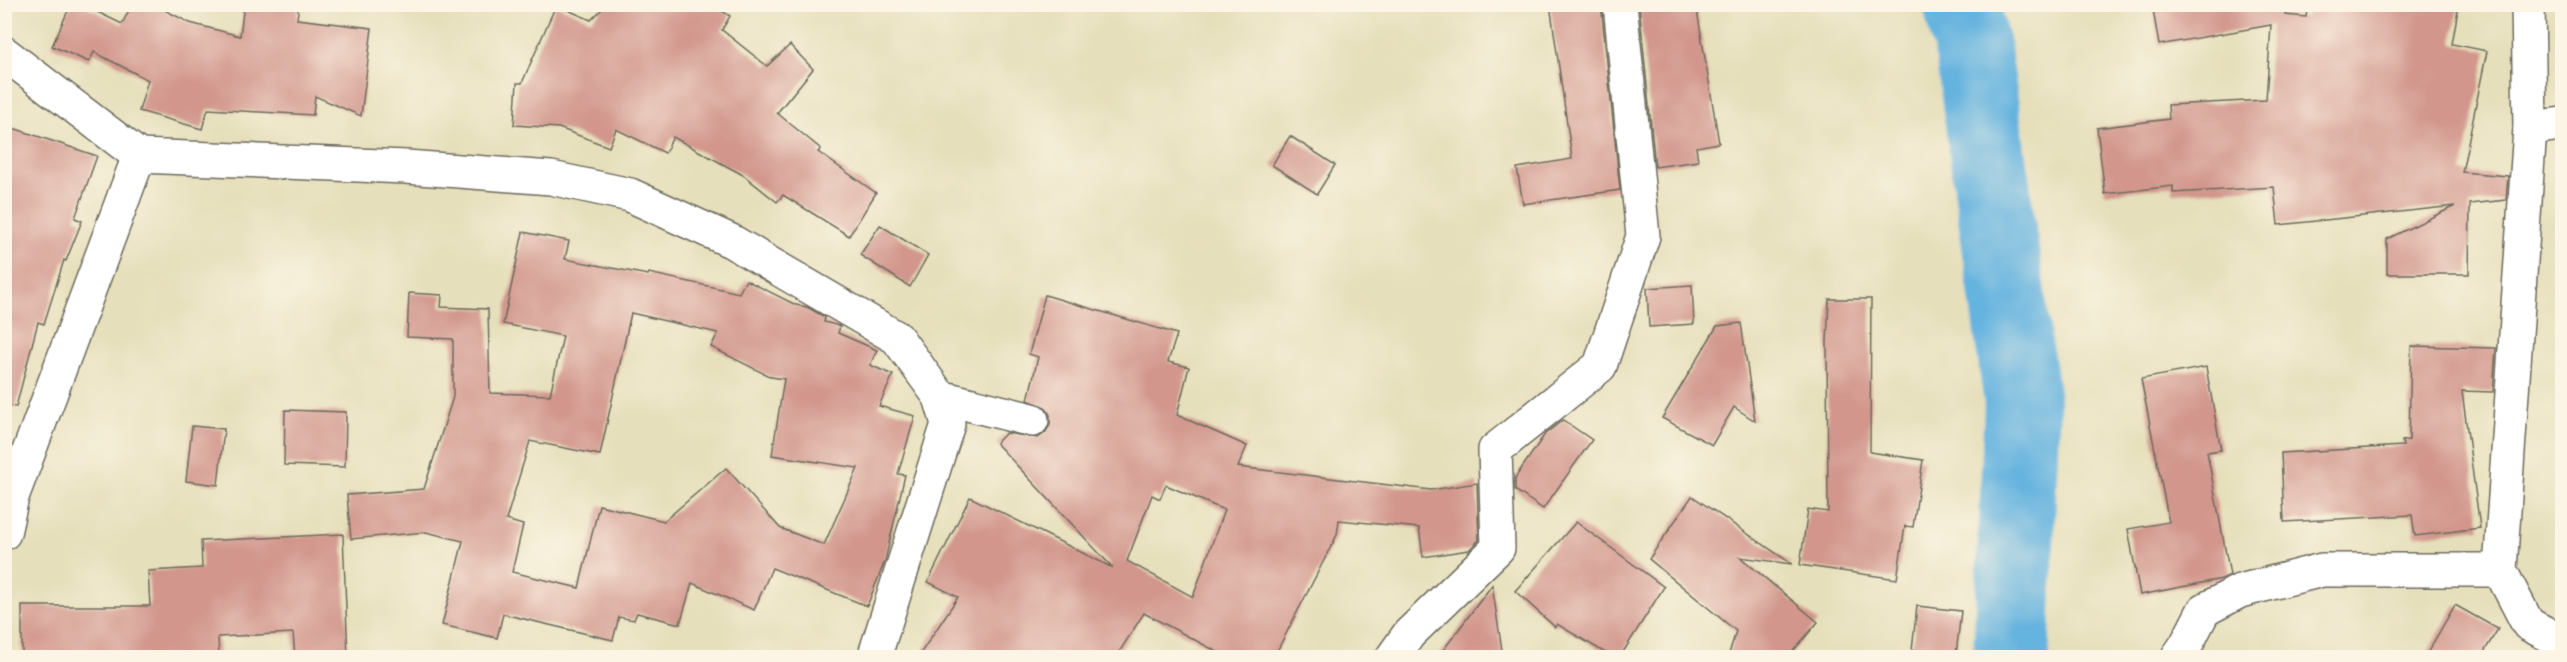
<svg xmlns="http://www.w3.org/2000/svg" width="2567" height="662" font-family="'IM FELL French Canon',serif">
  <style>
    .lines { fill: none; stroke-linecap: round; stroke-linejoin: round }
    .river { stroke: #65b3df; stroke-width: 76 }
    .building { fill: #d2968c; fill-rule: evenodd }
    .minor-casing { stroke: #6c6a5d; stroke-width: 36 }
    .minor { stroke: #fff; stroke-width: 33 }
  </style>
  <rect width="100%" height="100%" fill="#fcf5e5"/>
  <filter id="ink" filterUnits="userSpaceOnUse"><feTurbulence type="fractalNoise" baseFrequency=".0167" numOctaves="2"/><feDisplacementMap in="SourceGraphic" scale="12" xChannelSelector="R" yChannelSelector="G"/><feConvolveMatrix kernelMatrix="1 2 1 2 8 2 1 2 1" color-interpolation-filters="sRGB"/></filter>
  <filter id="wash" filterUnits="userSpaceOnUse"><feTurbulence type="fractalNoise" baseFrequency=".008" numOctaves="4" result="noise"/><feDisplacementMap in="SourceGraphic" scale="24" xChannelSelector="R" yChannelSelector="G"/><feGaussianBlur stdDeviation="1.35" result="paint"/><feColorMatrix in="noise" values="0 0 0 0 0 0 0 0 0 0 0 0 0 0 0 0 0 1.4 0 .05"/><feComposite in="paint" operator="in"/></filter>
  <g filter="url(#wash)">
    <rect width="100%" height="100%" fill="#e6dfbb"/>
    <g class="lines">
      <path class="river" d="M1961,4L1973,51L2022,402L2011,658"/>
    </g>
    <g id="blocks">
      <g class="building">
        <path d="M71,4H81L122,24L132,4H153L190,23L240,36L244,4H299L297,19L372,28L361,116L315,96L313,115L208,109L202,129L139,111L148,80L94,52L89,62L52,46Z"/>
        <path d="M607,4H711L730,16L722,30L767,66L790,45L813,69L777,113L821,149L818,152L876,193L849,236L783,195L777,202L743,175L673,137L665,153L616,129L609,147L559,128L514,125L517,83H522L556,5L591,20Z"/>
        <path d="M1550,4H1601L1620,190L1523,204L1517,168L1572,159Z"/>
        <path d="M1639,4H1696L1719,143L1696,147L1698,161L1655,167Z"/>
        <path d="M2152,4H2284L2285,15L2306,17L2308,4H2459L2452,44L2487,51L2462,172L2508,176L2506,200L2470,204L2469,274H2387V239L2455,206L2278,225L2274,187L2173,193V186L2105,194L2097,128L2169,119L2168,105L2266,100L2271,25L2159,45Z"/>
        <path d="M4,125L97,156L75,218L82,221L66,261L64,260L44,324L38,322L16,407L4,405Z"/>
        <path d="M1290,136L1335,165L1317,194L1272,165Z"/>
        <path d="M880,225L928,255L910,287L860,255Z"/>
        <path d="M523,232L569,241L565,259L648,275L649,273L739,293L746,280L796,305L807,307L825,317L824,322L840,326L838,333L877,350L870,365L893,375L879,406L915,416L898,474L905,475L885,561L867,606L772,568L754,610L692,583L680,624L637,613L634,620L619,617L613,640L503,614L497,638L442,625L463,541L426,532L351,539L347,495L424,489L453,397V339L407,337L409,293L442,295L441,307L488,309L490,393L550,395L563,336L503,324ZM631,313L718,333L711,347L771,377L784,379L772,455L858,468L824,545L780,528L726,468L664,521L599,505L579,588L512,572L523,525L506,520L530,441L600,455Z"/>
        <path d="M1692,285L1694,324L1649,327L1647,288Z"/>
        <path d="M1045,295L1177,334L1168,362L1189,367L1177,415L1247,446L1238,467L1431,490L1477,483L1479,540L1469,550L1423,557L1419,528L1339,520L1337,535L1274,657H1227L1144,613L1116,657H918L958,597L928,582L970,497L1113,568L996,443L1006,433L1038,438L1045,433L1050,425V415L1045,407L1028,400L1038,357L1029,354ZM1166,485L1224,510L1193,597L1127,561L1152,495L1160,499Z"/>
        <path d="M1829,299H1871L1870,452L1923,460L1913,527L1905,526L1897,579L1800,565L1808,509L1828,512L1827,342Z"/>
        <path d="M1741,323L1755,421L1734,407L1712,445L1662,418L1717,326Z"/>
        <path d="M2411,346L2496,348L2493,392L2462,391L2480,528L2415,536L2412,515L2284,522L2281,453L2403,446L2402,441L2409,440Z"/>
        <path d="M2206,367L2221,450L2207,452L2230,575L2222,579L2140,595L2128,529L2169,522L2141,379Z"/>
        <path d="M285,410L346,412L345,467L284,465Z"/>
        <path d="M1563,420L1592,440L1543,509L1515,490V478L1545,434Z"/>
        <path d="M192,426L224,429L218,485L186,481Z"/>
        <path d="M1692,496L1792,564L1740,557L1818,622L1788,657H1728L1736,631L1649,559Z"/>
        <path d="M1576,522L1664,587L1620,657H1612L1557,624L1555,627L1515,591Z"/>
        <path d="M343,534L348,657H295L293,633L218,637L219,657H22V606H150L148,571L202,568L201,541Z"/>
        <path d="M1492,585L1503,657H1438Z"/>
        <path d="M2455,605L2498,629L2481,657H2425Z"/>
        <path d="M1917,606L1961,611L1956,655L1912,650Z"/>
      </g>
    </g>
  </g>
  <g filter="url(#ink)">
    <use href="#blocks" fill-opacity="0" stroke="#6c6a5d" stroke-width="1.5"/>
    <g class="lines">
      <g class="minor-casing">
        <g id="minor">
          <path d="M2528,4L2530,128L2500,570L2528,624L2562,642"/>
          <path d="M4,53L139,156L406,167L551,178L630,195L731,241L897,338L940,397L948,424L874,658"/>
          <path d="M2530,128L2562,124"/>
          <path d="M940,397L1032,420"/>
          <path d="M4,533L12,497L139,156"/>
          <path d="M1392,658L1409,634L1498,548L1495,450L1600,366L1643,236L1620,4"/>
          <path d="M2177,658L2186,645L2204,610L2240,591L2322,570H2500"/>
        </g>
      </g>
      <use href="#minor" class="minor"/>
    </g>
  </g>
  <rect width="2567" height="662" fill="none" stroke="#fcf5e5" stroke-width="24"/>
</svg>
